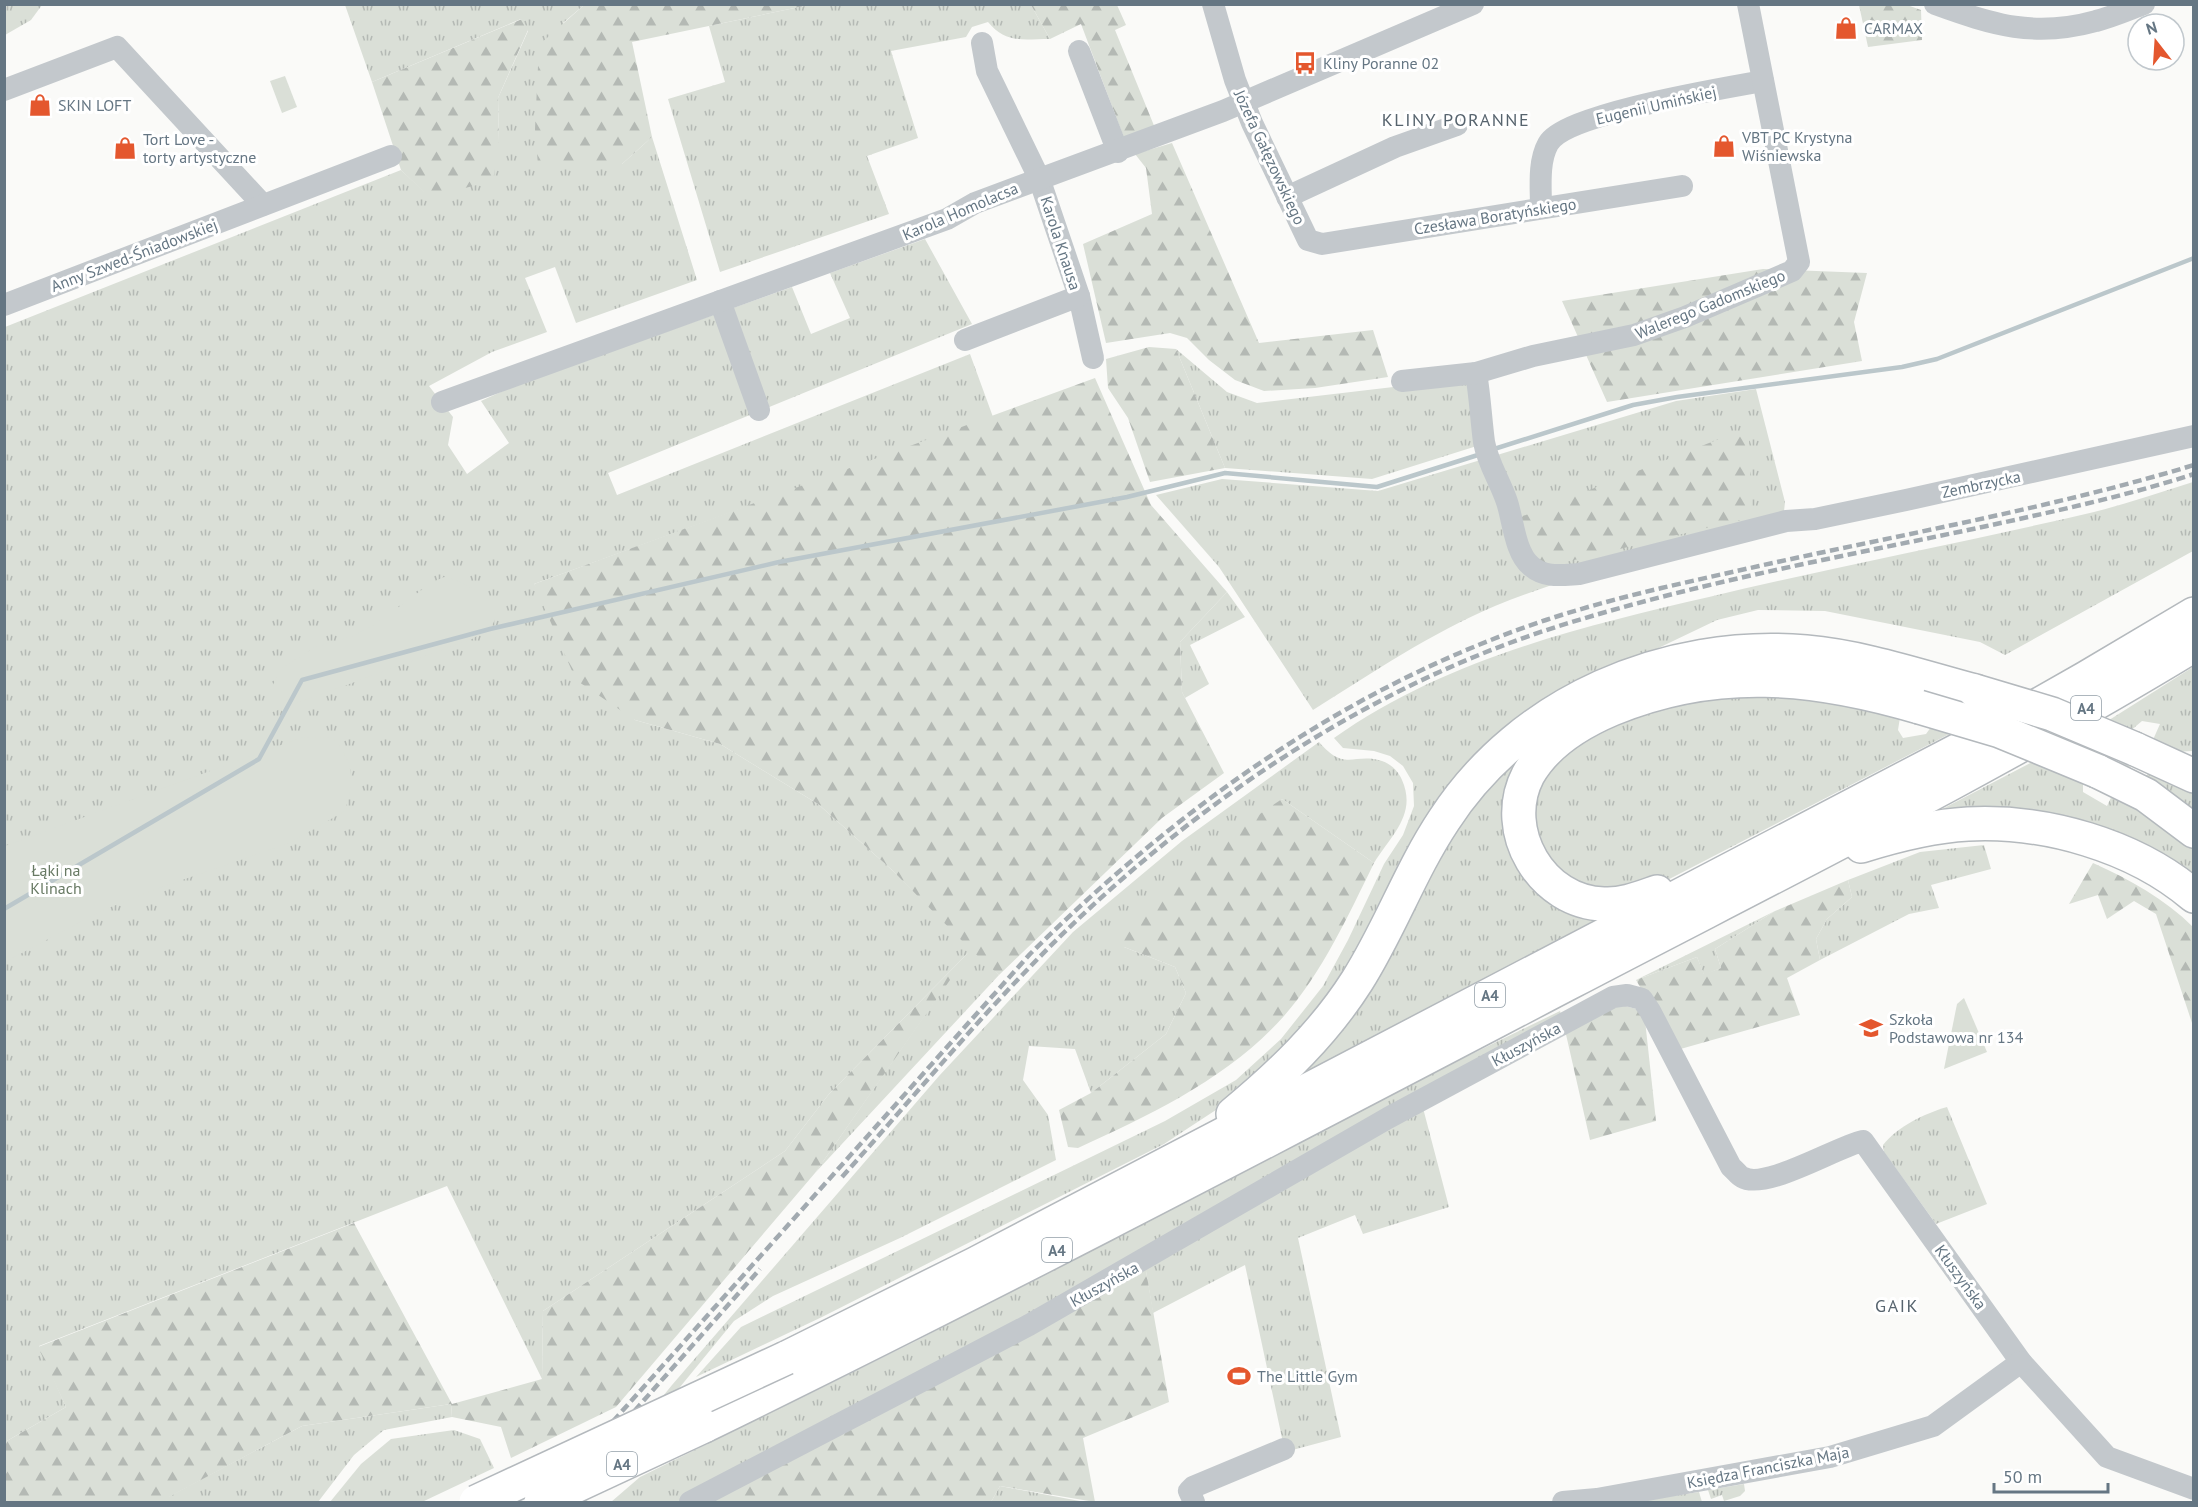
<svg xmlns="http://www.w3.org/2000/svg" width="2198" height="1507" font-family="'PT Sans',sans-serif">
  <style>
    .grass { fill: url(#grass-tufts) }
    .forest { fill: url(#forest-firs) }
    .park { fill: #dadfd7 }
    .lines { fill: none; stroke-linecap: round; stroke-linejoin: round }
    .stream { stroke: #bbc7cb; stroke-width: 4.5 }
    .highway-casing { stroke: #b4b9bd; stroke-width: 36 }
    .minor { stroke: #c3c8cc; stroke-width: 22 }
    .highway { stroke: #fff; stroke-width: 33 }
    .rail { stroke: #a2aab0; stroke-width: 4.5; stroke-dasharray: 9 4.5; stroke-linecap: butt }
    .highway-bridge-casing { stroke: #b4b9bd; stroke-width: 36; stroke-linecap: butt }
    .highway-bridge { stroke: #fff; stroke-width: 33 }
    .labels { text-anchor: middle; dominant-baseline: central; stroke-width: 6; stroke-linejoin: round; paint-order: stroke }
    .shield { fill: #fff; stroke: #939fa8; stroke-width: 1.5 }
    .shield-label { font-size: 15px; font-weight: bold; fill: #657683 }
    .poi-label { font-size: 16px; fill: #657683; stroke: #fff; text-anchor: start }
    .street-label { font-size: 16px; fill: #657683; stroke: #fff }
    .park-label { font-size: 16px; fill: #687a64; stroke: #fff }
    .neighbourhood-label { font-size: 18px; letter-spacing: 1.5px; fill: #57646e; stroke: #fff }
  </style>
  <defs>
    <pattern id="grass-tufts" width="24" height="20" patternUnits="userSpaceOnUse" patternTransform="scale(1.5)"><rect width="24" height="20" fill="#dadfd7"/><path d="M3 7l-1-3M5 7V3M7 7l1-3M15 17l-1-3M17 17v-4M19 17l1-3" fill="none" stroke="#b4b9b4"/></pattern>
    <pattern id="forest-firs" width="22" height="20" patternUnits="userSpaceOnUse" patternTransform="scale(1.5)"><rect width="22" height="20" fill="#dadfd7"/><path d="M5 1l3.5 6h-7zM16 11l3.5 6h-7z" fill="#b4b9b4"/></pattern>
  </defs>
  <rect width="100%" height="100%" fill="#fafaf8"/>
  <g class="grass">
    <path d="M5,4H42V5L31,20L5,35Z"/>
    <path d="M345,5H584L563,23L622,164L652,137L697,280L576,323L555,267L525,278L547,332L492,352L429,386L453,417L448,445L467,474L509,443L481,401L516,385L792,287L811,334L850,318L830,273L925,239L972,324L608,473L617,495L970,354L993,417L534,584L635,720L720,744L818,804L892,870L999,975L815,1173L968,953L829,1094L785,1151L543,1311L542,1379L447,1186L39,1346L66,1407L5,1442V327L401,170L429,196L499,141L498,98L528,31L521,19L372,82Z"/>
    <path d="M809,5H1031L1050,39C1023,39 1006,44 988,22L972,27L966,37L891,51L918,138L867,156L889,214L720,272L668,99L725,82L709,26Z"/>
    <path d="M1176,349L1227,392L1257,403L1470,378L1480,445L1372,479L1225,468Z"/>
    <path d="M1756,389L1785,502L1783,521C1687,547 1588,568 1495,606C1431,633 1372,673 1313,710L1219,567L1156,495L1222,479L1378,491L1676,401Z"/>
    <path d="M2193,482V551L2005,655L1980,642L1825,611L1758,610L1717,620L1579,686L1504,738L1330,1006L1225,1104L1164,1144L822,1317L696,1377L741,1327L1165,1121L1236,1080L1281,1039L1323,986L1348,940L1384,864L1403,835L1414,806L1413,783L1403,766L1390,756L1374,751L1343,748L1334,738C1444,660 1579,627 1709,597C1837,566 1966,542 2094,512C2127,504 2160,492 2193,482Z"/>
    <path d="M1227,592L1245,617L1190,645L1209,684L1185,698L1182,692L1180,642Z"/>
    <path d="M2193,667V751L2173,752L2152,742L2160,724L2142,721L2129,732L2106,722Z"/>
    <path d="M1853,682L1599,706L1509,818L1602,917L1341,1056L1299,1075L1477,791L1583,705Z"/>
    <path d="M1760,690L1901,711L1898,730L1903,738L1926,734L1931,727L1957,730L1652,888L1602,897L1546,865L1530,802L1557,752L1643,709Z"/>
    <path d="M1319,742C1346,773 1353,752 1382,761C1391,764 1399,772 1402,780C1417,814 1392,834 1374,863L1282,799L1124,947L1175,967L1186,993L1166,1034L1091,1093L1075,1049L1029,1046L1023,1080L1048,1115L1056,1160L900,1238L773,1296L734,1321L586,1502H577L672,1385L939,1076L1073,932L1182,841Z"/>
    <path d="M2038,759L2083,778V792L2107,806L2115,789L2193,843V882L2171,866L1927,817Z"/>
    <path d="M2112,762L2128,763L2131,768L2146,776L2153,767L2193,786V819Z"/>
    <path d="M1984,845L1991,869L1931,885L1939,908L1909,914L1820,960L1816,939L1827,919L1852,897L1848,880L1920,852Z"/>
    <path d="M1775,911L1715,949L1721,968L1704,975L1697,957L1636,980Z"/>
    <path d="M1560,1011L1563,1020L834,1423L677,1502H611L640,1477L914,1342L1394,1092Z"/>
    <path d="M1947,1107L1987,1204L1936,1224L1884,1152L1883,1145C1898,1126 1924,1114 1947,1107Z"/>
    <path d="M1423,1108L1449,1207L1363,1234L1355,1215L1298,1238L1341,1437L1285,1452L1245,1265L1153,1313L1145,1265Z"/>
    <path d="M451,1404L452,1417L384,1430L354,1455L318,1502H169L168,1497L302,1426Z"/>
    <path d="M454,1430L480,1439L494,1468L422,1502H330L361,1464L391,1439Z"/>
    <path d="M1744,1484L1745,1491L1740,1496L1724,1501L1722,1495L1711,1499L1708,1490Z"/>
    <path d="M1000,1486L1085,1502H991Z"/>
    <path d="M1699,1492L1702,1502H1632Z"/>
  </g>
  <g class="forest">
    <path d="M584,5V4L809,5L632,42L652,137L622,164L538,165L535,129L539,45Z"/>
    <path d="M1031,5H1117L1126,25L1115,30L1155,128L1124,138L1081,24L1050,39Z"/>
    <path d="M1859,5H1907L1921,10L1922,40L1868,47Z"/>
    <path d="M522,19L528,30L498,98L499,141L493,181L429,197L401,170L372,82Z"/>
    <path d="M1172,143L1259,343L1373,330L1388,377L1315,388L1264,391L1235,380L1209,360L1187,338L1170,333L1106,343L1083,244L1152,214L1146,168L1135,154Z"/>
    <path d="M1763,269L1867,273L1854,322L1862,361L1607,402L1562,301Z"/>
    <path d="M1149,347L1176,349L1225,468L1150,482L1128,418L1108,388L1106,359Z"/>
    <path d="M1095,378L1151,505L1227,592L1180,642L1182,692L1224,773L1162,818L999,975L971,950L815,1173L616,1407L511,1458L501,1427L452,1417L451,1404L302,1426L169,1497V1502H5V1442L66,1407L38,1347L354,1223L452,1404L542,1379L543,1311L785,1151L829,1094L971,950L892,870L818,804L720,744L635,720L576,680L534,584Z"/>
    <path d="M1732,434L1749,439L1752,517L1541,568L1528,552L1518,518Z"/>
    <path d="M1282,799L1374,863C1349,914 1322,973 1284,1016C1229,1078 1152,1114 1078,1148L1068,1147L1059,1110L1091,1093L1166,1034L1186,993L1175,967L1124,947L1113,933L1190,861Z"/>
    <path d="M2093,863C2129,879 2165,899 2193,927V1026L2156,914L2134,901L2107,919L2098,895L2069,904Z"/>
    <path d="M1848,880L1852,897L1827,919L1816,939L1820,960L1787,978L1800,1015L1677,1050L1636,980L1697,957L1704,974L1721,968L1715,949L1775,911Z"/>
    <path d="M1614,1003L1644,1011L1656,1121L1590,1140L1565,1030Z"/>
    <path d="M1145,1265L1169,1402L1083,1438L1095,1502L1000,1486L991,1502H699Z"/>
  </g>
  <g class="park">
    <path d="M285,76L297,107L282,113L270,81Z"/>
    <path d="M444,577C467,582 485,594 497,615L491,628L472,639L262,716V706L281,669L313,648L353,636L377,623L431,583Z"/>
    <path d="M303,737L333,738C355,764 354,780 345,811L289,843L156,889L101,911L5,962V846Z"/>
    <path d="M1964,998L1987,1052L1944,1069L1957,1004Z"/>
  </g>
  <g class="lines">
    <g class="stream">
      <path d="M1491,450L1633,405L1677,397L1902,367L1937,359L2194,258"/>
      <path d="M4,909L259,759L302,680L490,629L779,562L1127,497L1225,473L1377,487L1481,454"/>
    </g>
    <g class="highway-casing">
      <g id="highway">
        <path d="M2135,749L2194,776"/>
        <path d="M2097,771L2146,795L2194,831"/>
        <path d="M1861,846C1896,835 1931,826 1968,824C2045,820 2134,845 2194,896"/>
        <path d="M1657,892C1640,898 1623,905 1604,904C1542,903 1499,831 1528,775C1546,743 1579,723 1612,709C1716,666 1814,676 1919,707"/>
        <path d="M1233,1114C1280,1075 1324,1033 1357,981C1390,929 1410,871 1444,820C1521,701 1667,640 1806,652C1863,657 1919,676 1975,691"/>
        <path d="M786,1358L975,1264L1966,746L2086,678L2194,614"/>
        <path d="M704,1426C995,1284 1282,1133 1569,983C1779,873 1992,768 2194,645"/>
      </g>
    </g>
    <g class="minor">
      <path d="M1213,4L1235,80L1252,123L1308,240L1322,244L1682,186"/>
      <path d="M1935,4C1993,25 2035,38 2096,21C2112,17 2128,10 2144,4"/>
      <path d="M1079,51L1118,152"/>
      <path d="M4,90L117,47L263,205"/>
      <path d="M1287,197L1395,147L1457,125"/>
      <path d="M1541,208C1541,188 1538,162 1548,144C1564,114 1725,88 1763,81"/>
      <path d="M1079,296L1093,358"/>
      <path d="M720,301L759,410"/>
      <path d="M4,305L391,156"/>
      <path d="M965,340L1079,296L1039,178L987,71L982,43"/>
      <path d="M1476,373C1480,396 1481,419 1484,442C1488,464 1500,481 1507,502C1513,520 1515,553 1531,566C1545,578 1561,575 1579,574L1786,521L1815,519L1906,500L2194,436"/>
      <path d="M1402,381L1476,373L1533,356L1634,335L1685,317L1792,271L1799,262L1748,4"/>
      <path d="M442,402L947,219L975,203L1223,111L1473,4"/>
      <path d="M690,1502L1029,1325L1388,1118L1613,997L1627,995L1642,999L1650,1011L1731,1167C1735,1170 1738,1175 1742,1177C1765,1191 1836,1147 1863,1141L2021,1362L2107,1457L2194,1489"/>
      <path d="M1194,1502L1189,1491L1193,1487L1284,1449"/>
      <path d="M1563,1502L1597,1499L1830,1457L1933,1426L2021,1362"/>
    </g>
    <use href="#highway" class="highway"/>
    <g class="rail">
      <path d="M842,1177C919,1091 993,1000 1076,921C1216,788 1386,678 1572,622C1705,581 1850,555 1987,526C2056,511 2126,496 2194,474"/>
      <path d="M541,1502L1030,954C1178,808 1347,686 1546,620C1615,597 1688,582 1759,566C1904,534 2052,508 2194,465"/>
      <path d="M554,1502L760,1269"/>
    </g>
    <g class="highway-bridge-casing">
      <g id="highway-bridge">
        <path d="M1975,691L2052,714L2135,749"/>
        <path d="M1919,707L2000,731L2097,771"/>
        <path d="M476,1502L786,1358"/>
        <path d="M541,1502L704,1426"/>
      </g>
    </g>
    <use href="#highway-bridge" class="highway-bridge"/>
  </g>
  <defs>
    <g id="shop-bare" transform="scale(1.8)"><path d="M-5-2.5h2.3a2.7 3.5 0 0 1 5.4 0H5L5.5 6h-11ZM-1.5-2.5h3a1.5 2.3 0 0 0-3 0Z" fill="#e4572e" stroke="#fff" stroke-width="2.5" paint-order="stroke"/></g>
    <g id="bus-bare" transform="scale(1.8)"><path d="M-5-6H5V4H4V6H2V4H-2V6H-4V4H-5ZM-3.5-4V0h7V-4ZM-3.5 1.2v1.5H-2V1.2ZM2 1.2v1.5H3.5V1.2Z" fill="#e4572e" stroke="#fff" stroke-width="2.5" paint-order="stroke"/></g>
    <g id="school-bare" transform="scale(1.8)"><path d="M0-5L7-2L0 1L-7-2ZM-4 1L0 2.5L4 1V4Q0 6-4 4Z" fill="#e4572e" stroke="#fff" stroke-width="2.5" paint-order="stroke"/></g>
    <g id="stadium-bare" transform="scale(1.8)"><path d="M0-5a6.5 5 0 1 0 0 10a6.5 5 0 1 0 0-10ZM-3.5-1.8h7v3.6h-7Z" fill="#e4572e" stroke="#fff" stroke-width="2.5" paint-order="stroke"/></g>
  </defs>
  <g fill-rule="evenodd">
    <use href="#shop-bare" x="1846" y="28"/>
    <use href="#bus-bare" x="1305" y="63"/>
    <use href="#shop-bare" x="40" y="105"/>
    <use href="#shop-bare" x="1724" y="146"/>
    <use href="#shop-bare" x="125" y="148"/>
    <use href="#school-bare" x="1871" y="1028"/>
    <use href="#stadium-bare" x="1239" y="1376"/>
  </g>
  <g class="labels">
    <g class="shield">
      <rect x="2071" y="696" width="30" height="24" rx="4.5"/>
      <rect x="1475" y="983" width="30" height="24" rx="4.5"/>
      <rect x="1042" y="1238" width="30" height="24" rx="4.5"/>
      <rect x="607" y="1452" width="30" height="24" rx="4.5"/>
    </g>
    <g class="shield-label">
      <text x="2086" y="708">A4</text>
      <text x="1490" y="995">A4</text>
      <text x="1057" y="1250">A4</text>
      <text x="622" y="1464">A4</text>
    </g>
    <g class="poi-label">
      <text x="1864" y="28">CARMAX</text>
      <text x="1323" y="63">Kliny Poranne 02</text>
      <text x="58" y="105">SKIN LOFT</text>
      <text x="1742" y="137">VBT PC Krystyna<tspan x="1742" dy="18">Wiśniewska</tspan></text>
      <text x="143" y="139">Tort Love -<tspan x="143" dy="18">torty artystyczne</tspan></text>
      <text x="1889" y="1019">Szkoła<tspan x="1889" dy="18">Podstawowa nr 134</tspan></text>
      <text x="1257" y="1376">The Little Gym</text>
    </g>
    <g class="street-label">
      <text transform="translate(1656 105) rotate(-13)">Eugenii Umińskiej</text>
      <text transform="translate(1270 157) rotate(65)">Józefa Gałęzowskiego</text>
      <text transform="translate(960 211) rotate(-23)">Karola Homolacsa</text>
      <text transform="translate(1495 216) rotate(-9)">Czesława Boratyńskiego</text>
      <text transform="translate(1061 243) rotate(72)">Karola Knausa</text>
      <text transform="translate(134 255) rotate(-21)">Anny Szwed-Śniadowskiej</text>
      <text transform="translate(1710 304) rotate(-22)">Walerego Gadomskiego</text>
      <text transform="translate(1981 484) rotate(-12)">Zembrzycka</text>
      <text transform="translate(1526 1044) rotate(-28)">Kłuszyńska</text>
      <text transform="translate(1961 1277) rotate(54)">Kłuszyńska</text>
      <text transform="translate(1104 1284) rotate(-29)">Kłuszyńska</text>
      <text transform="translate(1768 1467) rotate(-11)">Księdza Franciszka Maja</text>
    </g>
    <g class="park-label">
      <text x="56" y="870">Łąki na<tspan x="56" dy="18">Klinach</tspan></text>
    </g>
    <g class="neighbourhood-label">
      <text x="1456" y="119">KLINY PORANNE</text>
      <text x="1897" y="1305">GAIK</text>
    </g>
  </g>
  <rect width="2198" height="1507" fill="none" stroke="#657683" stroke-width="12"/>
  <g transform="translate(2156 42) rotate(343)"><circle r="28" fill="#ffffff" stroke="#c1c8cd" stroke-width="1.5"/>
  <path d="M0-4.5L10 22L0 15L-10 22Z" fill="#e4572e"/>
  <text y="-9" font-size="16" font-weight="bold" text-anchor="middle" fill="#657683">N</text>
  </g>
  <path d="M1994 1483v9h114v-9" fill="none" stroke="#657683" stroke-width="3"/>
  <text x="2003" y="1483" font-size="18" fill="#657683" stroke="#ffffff" stroke-width="4.5" paint-order="stroke">50 m</text>
</svg>
